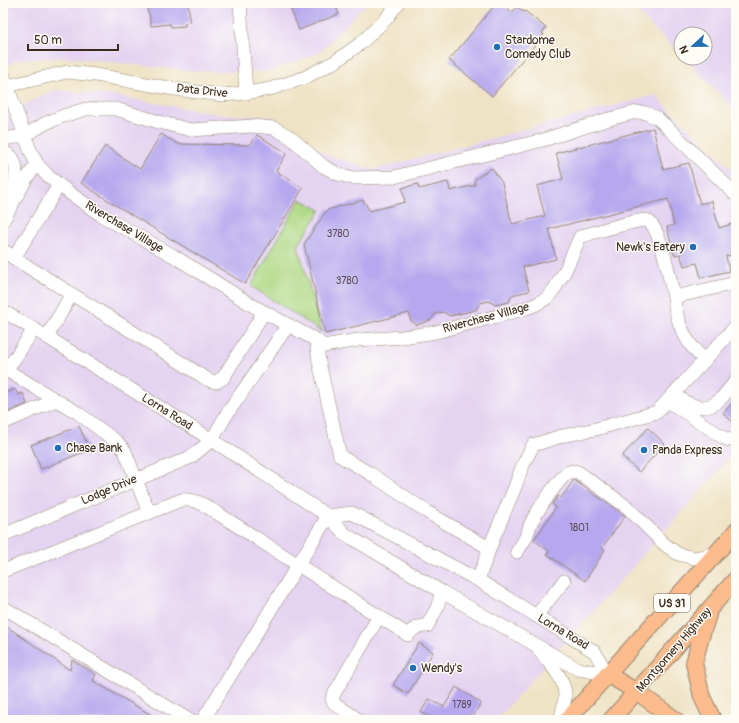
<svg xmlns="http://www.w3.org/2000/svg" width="739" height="723" font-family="Pangolin,sans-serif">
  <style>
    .built { fill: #e4d3f1 }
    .green { fill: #afd985; stroke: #758252 }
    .building { fill: #b6a7ee }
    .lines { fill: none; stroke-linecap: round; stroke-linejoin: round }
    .minor-casing { stroke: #958672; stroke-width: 14 }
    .major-casing { stroke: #958672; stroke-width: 18 }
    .minor { stroke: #fff; stroke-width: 13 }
    .major { stroke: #fbbb8d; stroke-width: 16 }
    .poi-dot { fill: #1f6fb2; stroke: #fdfcf7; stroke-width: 1.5 }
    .labels { text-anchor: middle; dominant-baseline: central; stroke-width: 3; stroke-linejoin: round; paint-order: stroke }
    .number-label { font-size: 10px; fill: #5a4952 }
    .shield { fill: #fdfcf7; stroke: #75695f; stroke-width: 1 }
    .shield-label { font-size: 11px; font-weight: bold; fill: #3b2a1e }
    .poi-label { font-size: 12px; fill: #3b2a1e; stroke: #fdfcf7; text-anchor: start }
    .street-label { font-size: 12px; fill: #3b2a1e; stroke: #fdfcf7 }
  </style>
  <rect width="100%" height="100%" fill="#fdfcf7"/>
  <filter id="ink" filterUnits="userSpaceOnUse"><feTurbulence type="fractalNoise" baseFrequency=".025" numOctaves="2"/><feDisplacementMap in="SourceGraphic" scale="8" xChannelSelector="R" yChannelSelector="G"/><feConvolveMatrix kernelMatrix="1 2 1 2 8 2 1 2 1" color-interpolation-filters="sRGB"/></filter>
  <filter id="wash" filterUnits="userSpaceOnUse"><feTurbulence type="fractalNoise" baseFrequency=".012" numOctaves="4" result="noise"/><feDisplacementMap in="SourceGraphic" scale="16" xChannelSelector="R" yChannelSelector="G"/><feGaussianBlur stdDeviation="0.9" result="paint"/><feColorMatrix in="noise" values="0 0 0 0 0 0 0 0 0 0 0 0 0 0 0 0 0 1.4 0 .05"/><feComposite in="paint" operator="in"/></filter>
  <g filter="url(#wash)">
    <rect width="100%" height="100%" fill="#efe3c5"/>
    <g class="built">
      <path d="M3,3H367L319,53L267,72L195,71L66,57L17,60L3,68Z"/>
      <path d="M628,3H736V111L684,58H705V34H681V55Z"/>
      <path d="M55,90L115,96L218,114L274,117L327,155L373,170L655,95L736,174V451L496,720H3V115Z"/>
    </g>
    <path class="green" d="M300,199L321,210L298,246L322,332L251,286Z"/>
    <g id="blocks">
      <g class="building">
        <path d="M146,3H188L190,22L185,23V26L171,27L170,24L151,26L149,13H148Z"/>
        <path d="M288,3H334L339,14L299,30Z"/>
        <path d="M501,3L512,12L517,7L524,12L525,11L546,28L542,33L544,34L492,96L449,60L495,5L498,7Z"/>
        <path d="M653,128L663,169L689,163L700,204L712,201L719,228L732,224L736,240V254L726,256L729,271L701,278L697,263L684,266L680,254L674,255L667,227L674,225L668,199L549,229L556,259L523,267L529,291L512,295L509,302L495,305L489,301L480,303L476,310L450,316L443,312L435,314L431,320L417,325L411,321L409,313L325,334L304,244L327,210L363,200L370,211L405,202L402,188L418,184L419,189L448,182L450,191L475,185L474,180L492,168L502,183L512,224L545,216L537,186L563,179L556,153Z"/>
        <path d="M161,134L178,144L250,145L257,135L287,153L276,171L303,188L245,284L117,206L81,183L105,146L140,169Z"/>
        <path d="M15,389L18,395L23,393L27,404L3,414V394Z"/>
        <path d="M736,399V425L723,413Z"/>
        <path d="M79,426L88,446L89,450L41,469L31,445Z"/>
        <path d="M648,428L665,444L639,472L622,456Z"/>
        <path d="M574,480L625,516L602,548L605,550L585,581L547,554L549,551L534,540L556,507L552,504L558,496L561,498Z"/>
        <path d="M3,624L70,670L72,660L96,674L93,681L160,720H3V701L7,694L3,692Z"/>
        <path d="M419,643L433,652L408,694L393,685Z"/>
        <path d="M456,687L481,703L471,720H435L421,712L429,699L444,707Z"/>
      </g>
    </g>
  </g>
  <g filter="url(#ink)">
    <use href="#blocks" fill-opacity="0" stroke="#958672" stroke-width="1"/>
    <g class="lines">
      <g class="minor-casing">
        <g id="minor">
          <path d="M240,3L246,93"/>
          <path d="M3,74L30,150L37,164L48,176L71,194L101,215L172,255L255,307L316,340L324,346L358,340L403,337L436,332L524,309L535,305L547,298L555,288L565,271L580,237C587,234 640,219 646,220C661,225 670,282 674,297L736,283"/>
          <path d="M3,88L7,86L67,72L96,75L174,89L222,95L246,93L270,89L304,78L336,61L361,43L386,19L398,3"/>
          <path d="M3,139L24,136L46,123L63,116L86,109H116L159,122L191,130L252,126L274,128L290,137L323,166L338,174L353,178L394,177L543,140L609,119L637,112L646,113L657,118L666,126L736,195"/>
          <path d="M3,152C23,158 14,181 13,196"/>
          <path d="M59,185L14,258C79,299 144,338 208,380L216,382L223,378L264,312"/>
          <path d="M3,221L26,179L37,164"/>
          <path d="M3,250L14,258"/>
          <path d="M674,297C676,322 686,344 705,360"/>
          <path d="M3,311L47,337L212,440L328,516L345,534L442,592L578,669L607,674"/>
          <path d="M47,337L71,295"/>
          <path d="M316,340L319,362L340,456L371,474L427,512L489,548"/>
          <path d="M3,368L56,400"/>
          <path d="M3,373L15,358L34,329"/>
          <path d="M677,396C688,405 704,412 717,402C723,398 730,387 736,381"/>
          <path d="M668,401L724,438L730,440H736"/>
          <path d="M3,423L56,400L78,413L117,442L125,451L149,513"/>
          <path d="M328,516L352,513L478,580L595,652L607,674"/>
          <path d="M3,535L191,457L212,440L225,417L288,325"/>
          <path d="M517,552C520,547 523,543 525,539C529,532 529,525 533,519C539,509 560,476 569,472C572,471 575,471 578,472L627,507L664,544L678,554L694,558L717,553"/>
          <path d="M3,571L181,500C196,498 205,506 217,513L408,635C414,628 417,626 427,626L437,608L442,592"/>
          <path d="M478,580L493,539L515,487L522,467L533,445L562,436L596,429L657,412L736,326"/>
          <path d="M3,607L189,720"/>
          <path d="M536,616L564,581"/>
          <path d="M539,650C549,663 565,678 565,695C565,703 562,712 560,720"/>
          <path d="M203,720L328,516"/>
          <path d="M359,720L334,703L332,699L334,694L379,616"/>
        </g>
      </g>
      <g class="major-casing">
        <g id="major">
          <path d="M708,615L701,637L694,663L702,697L713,720"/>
          <path d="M607,674L637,692L676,720"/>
          <path d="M567,720L736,531"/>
          <path d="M611,720L736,579"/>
        </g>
      </g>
      <use href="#minor" class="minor"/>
      <use href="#major" class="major"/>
    </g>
  </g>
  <g class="poi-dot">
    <circle cx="497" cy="47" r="4"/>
    <circle cx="693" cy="247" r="4"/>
    <circle cx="58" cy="448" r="4"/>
    <circle cx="644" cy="450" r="4"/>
    <circle cx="413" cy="668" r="4"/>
  </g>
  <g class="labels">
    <g class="number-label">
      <text x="338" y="234">3780</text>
      <text x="347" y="281">3780</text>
      <text x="579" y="528">1801</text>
      <text x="462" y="705">1789</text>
    </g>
    <rect class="shield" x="654" y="594" width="36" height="18" rx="3"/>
    <g class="shield-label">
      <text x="672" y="603">US 31</text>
    </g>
    <g class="poi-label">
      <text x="505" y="40">Stardome<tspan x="505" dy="14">Comedy Club</tspan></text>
      <text x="685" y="247" text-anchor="end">Newk's Eatery</text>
      <text x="66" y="448">Chase Bank</text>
      <text x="652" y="450">Panda Express</text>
      <text x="421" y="668">Wendy's</text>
    </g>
    <g class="street-label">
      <text transform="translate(202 91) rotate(6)">Data Drive</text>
      <text transform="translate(124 227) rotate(31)">Riverchase Village</text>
      <text transform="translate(486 318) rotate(-15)">Riverchase Village</text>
      <text transform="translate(167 412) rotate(32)">Lorna Road</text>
      <text transform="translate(109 490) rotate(-23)">Lodge Drive</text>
      <text transform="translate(563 632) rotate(31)">Lorna Road</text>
      <text transform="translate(674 650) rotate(-49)">Montgomery Highway</text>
    </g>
  </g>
  <rect width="739" height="723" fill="none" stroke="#fdfcf7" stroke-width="16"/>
  <g transform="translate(693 46) rotate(248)"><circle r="19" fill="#fdfcf7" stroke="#afa8a0"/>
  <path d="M0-3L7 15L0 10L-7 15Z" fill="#1f6fb2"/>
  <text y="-6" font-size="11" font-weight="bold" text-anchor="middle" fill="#3b2a1e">N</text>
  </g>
  <path d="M28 44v6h90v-6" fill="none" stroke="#3b2a1e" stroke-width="2"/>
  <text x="34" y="44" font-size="12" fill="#3b2a1e" stroke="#fdfcf7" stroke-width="3" paint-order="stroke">50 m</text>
</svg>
